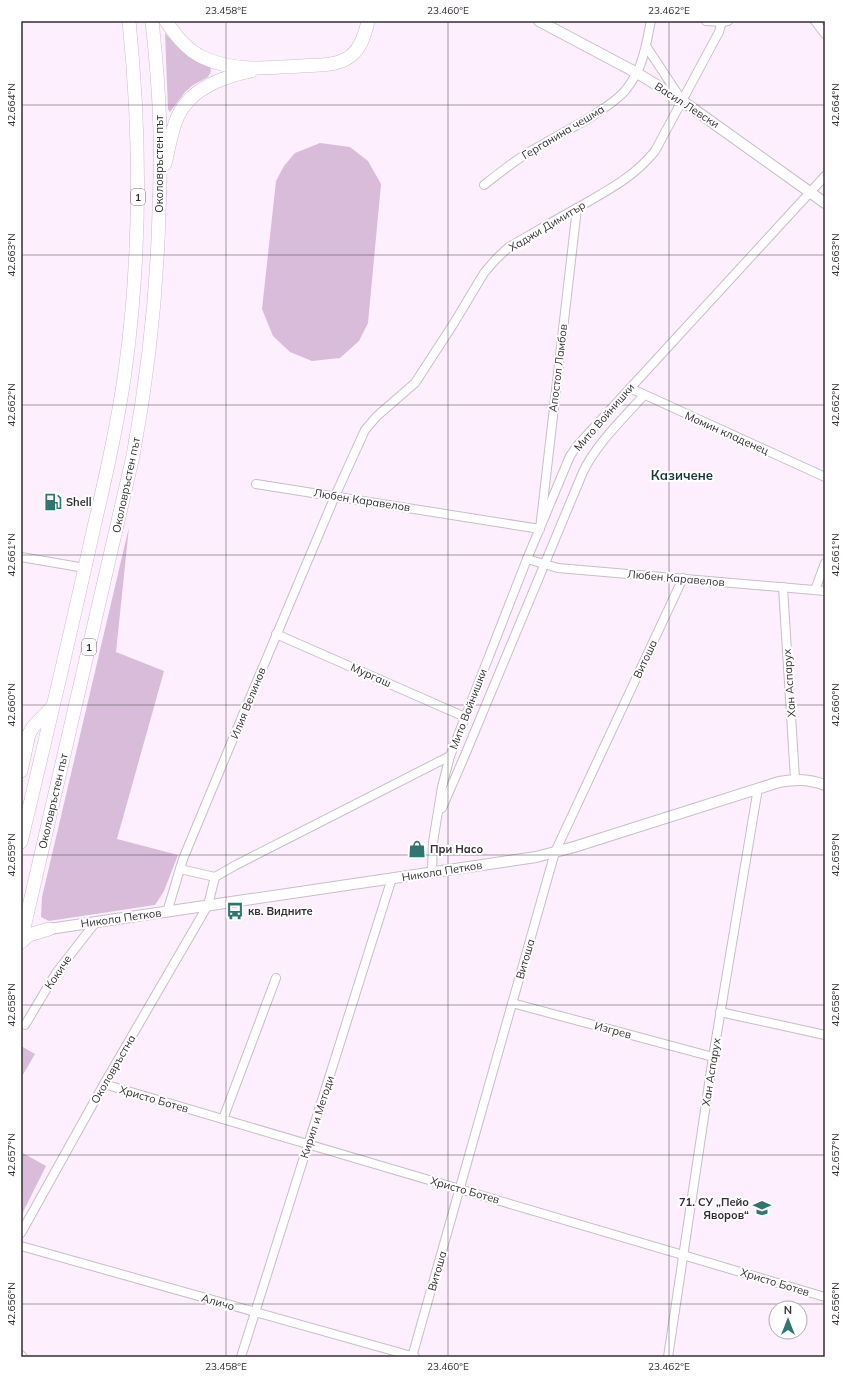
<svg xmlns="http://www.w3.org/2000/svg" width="846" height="1378" font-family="Mulish,sans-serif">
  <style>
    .green { fill: #d9bcda }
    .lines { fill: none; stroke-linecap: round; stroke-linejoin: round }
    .minor-casing { stroke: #c9bdca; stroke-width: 10 }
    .tertiary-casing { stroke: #c9bdca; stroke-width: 12 }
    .trunk-casing { stroke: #c9bdca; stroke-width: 14 }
    .minor { stroke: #fff; stroke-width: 8 }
    .tertiary { stroke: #fff; stroke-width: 10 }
    .trunk { stroke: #fff; stroke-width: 13 }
    .ticks { fill: none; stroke: #332e34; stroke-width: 1; stroke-opacity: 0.45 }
    .labels { text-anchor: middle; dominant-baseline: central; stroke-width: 4; stroke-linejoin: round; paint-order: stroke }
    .shield { fill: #fff; stroke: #706d71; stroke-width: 1 }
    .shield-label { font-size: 10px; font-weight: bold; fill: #332e34 }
    .street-label { font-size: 11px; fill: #332e34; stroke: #fff }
    .poi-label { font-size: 11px; font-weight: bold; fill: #332e34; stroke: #fff; text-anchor: start }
    .quarter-label { font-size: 13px; font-weight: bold; fill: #193b38; stroke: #fff }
    .neatline { fill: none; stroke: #332e34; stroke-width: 1.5 }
    .ticks-label { font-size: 10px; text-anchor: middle; fill: #332e34 }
  </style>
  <rect width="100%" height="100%" fill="#fdeffd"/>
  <g class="green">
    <path d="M165,33L176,45L192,57L210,66L211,71L208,77L193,85L185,92L170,112L168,109Z"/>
    <path d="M320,143L350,147L368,161L381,184L368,323L359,341L340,358L312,361L290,352L273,336L262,309L276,181L284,166L295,153Z"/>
    <path d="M129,527L116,652L164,671L117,839L178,855L164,891L155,905L49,921L41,917L42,897Z"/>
    <path d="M21,1046L35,1054L21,1078Z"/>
    <path d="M21,1152L46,1166L21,1216Z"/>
  </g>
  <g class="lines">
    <g class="minor-casing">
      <g id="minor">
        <path d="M706,21L722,22L728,21"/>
        <path d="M815,21L825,34"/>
        <path d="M646,46L681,99"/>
        <path d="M484,185C499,173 514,161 531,151C559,134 601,115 624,92C628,87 633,80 636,74C645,58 647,38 651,21"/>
        <path d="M630,388L825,477"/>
        <path d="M256,484L540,529L577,208"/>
        <path d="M21,557L85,568"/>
        <path d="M527,559L558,568L825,591"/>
        <path d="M783,587L795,779"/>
        <path d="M815,590L825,563"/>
        <path d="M276,634L465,717"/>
        <path d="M442,808L465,755L583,472C597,443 623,419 644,395"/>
        <path d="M180,869L215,877"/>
        <path d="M432,872L433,842L442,787L450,756L527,559L570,456L577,446L825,176"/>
        <path d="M167,912L183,859L252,693L335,496L365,430L377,416L415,383L454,323L484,273L496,259L509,247C532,234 555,220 579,207C608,190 633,178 655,151L719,32L722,21"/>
        <path d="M512,1003L713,1057"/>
        <path d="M720,1012L825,1035"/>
        <path d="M25,1025L56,973L95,923"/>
        <path d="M104,1084L825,1297"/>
        <path d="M223,1119L276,978"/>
        <path d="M21,1233L104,1084L208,905L215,877L236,865L450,756"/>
        <path d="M21,1246L415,1357"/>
        <path d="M21,1355L23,1357"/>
        <path d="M241,1357L392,878"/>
        <path d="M412,1357L555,852L683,578"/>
        <path d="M668,1357L713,1057L758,788"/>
      </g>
    </g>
    <g class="tertiary-casing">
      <g id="tertiary">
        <path d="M539,21L637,73L681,100L825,203"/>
        <path d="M49,929L536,857L574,847L779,782C797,779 808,779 825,785"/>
      </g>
    </g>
    <g class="trunk-casing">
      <g id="trunk">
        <path d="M166,21C175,35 187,50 202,57C233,72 269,68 301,66C315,65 333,66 346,59C360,52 365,35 368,21"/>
        <path d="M165,164C169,148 171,131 178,116C191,88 223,77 251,71"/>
        <path d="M21,771L29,734L33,727L52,707"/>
        <path d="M21,842C45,741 69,641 91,540C104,484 117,428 125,372C141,255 141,138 129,21"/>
        <path d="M21,941L133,456C148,375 157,294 159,212C160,185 161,157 160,130C159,94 156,57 152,21"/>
        <path d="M21,942L29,935L49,929"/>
      </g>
    </g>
    <use href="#minor" class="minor"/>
    <use href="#tertiary" class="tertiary"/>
    <use href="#trunk" class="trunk"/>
  </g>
  <path class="ticks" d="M226,21V1357M448,21V1357M669,21V1357M21,105H825M21,255H825M21,405H825M21,555H825M21,705H825M21,855H825M21,1005H825M21,1155H825M21,1304H825"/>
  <defs>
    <g id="fuel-bare" transform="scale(1.38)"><path d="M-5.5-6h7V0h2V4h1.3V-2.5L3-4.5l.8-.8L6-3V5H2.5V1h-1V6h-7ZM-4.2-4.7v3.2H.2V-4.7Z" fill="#2e7671" stroke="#fff" stroke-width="2.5" paint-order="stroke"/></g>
    <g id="shop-bare" transform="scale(1.38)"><path d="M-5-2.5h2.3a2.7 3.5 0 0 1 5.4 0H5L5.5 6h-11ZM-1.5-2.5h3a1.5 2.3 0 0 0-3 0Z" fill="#2e7671" stroke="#fff" stroke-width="2.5" paint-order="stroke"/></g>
    <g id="bus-bare" transform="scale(1.38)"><path d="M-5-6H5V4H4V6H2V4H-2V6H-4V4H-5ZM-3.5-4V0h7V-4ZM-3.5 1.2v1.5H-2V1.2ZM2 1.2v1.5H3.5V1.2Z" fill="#2e7671" stroke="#fff" stroke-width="2.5" paint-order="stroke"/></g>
    <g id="school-bare" transform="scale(1.38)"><path d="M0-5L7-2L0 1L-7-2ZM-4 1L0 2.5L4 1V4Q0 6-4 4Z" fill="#2e7671" stroke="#fff" stroke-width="2.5" paint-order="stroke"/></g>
  </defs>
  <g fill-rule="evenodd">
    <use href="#fuel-bare" x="53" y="502"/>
    <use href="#shop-bare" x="417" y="849"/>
    <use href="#bus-bare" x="235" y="911"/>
    <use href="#school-bare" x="762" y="1208"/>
  </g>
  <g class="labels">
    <g class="shield">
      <rect x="131" y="189" width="14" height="16" rx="3"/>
      <rect x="82" y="639" width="14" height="16" rx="3"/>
    </g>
    <g class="shield-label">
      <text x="138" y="197">1</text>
      <text x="89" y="647">1</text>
    </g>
    <g class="street-label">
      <text transform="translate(687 105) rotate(33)">Васил Левски</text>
      <text transform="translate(563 132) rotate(-31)">Герганина чешма</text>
      <text transform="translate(159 164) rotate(-90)">Околовръстен път</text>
      <text transform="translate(547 226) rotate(-31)">Хаджи Димитър</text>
      <text transform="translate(558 368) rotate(-83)">Апостол Ламбов</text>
      <text transform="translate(604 417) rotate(-49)">Мито Войнишки</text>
      <text transform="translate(727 433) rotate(24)">Момин кладенец</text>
      <text transform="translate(126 485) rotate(-78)">Околовръстен път</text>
      <text transform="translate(362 500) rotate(9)">Любен Каравелов</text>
      <text transform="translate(676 578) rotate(5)">Любен Каравелов</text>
      <text transform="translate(645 659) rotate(-65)">Витоша</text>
      <text transform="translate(371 675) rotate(24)">Мургаш</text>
      <text transform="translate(789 683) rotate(-94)">Хан Аспарух</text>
      <text transform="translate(248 703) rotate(-68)">Илия Велинов</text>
      <text transform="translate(468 709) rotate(-69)">Мито Войнишки</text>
      <text transform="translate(53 801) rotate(-77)">Околовръстен път</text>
      <text transform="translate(442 871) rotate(-9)">Никола Петков</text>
      <text transform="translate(121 918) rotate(-8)">Никола Петков</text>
      <text transform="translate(525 959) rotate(-74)">Витоша</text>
      <text transform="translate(58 972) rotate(-56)">Кокиче</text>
      <text transform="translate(613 1030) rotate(15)">Изгрев</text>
      <text transform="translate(113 1069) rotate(-60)">Околовръстна</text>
      <text transform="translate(711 1072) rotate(-81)">Хан Аспарух</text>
      <text transform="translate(154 1099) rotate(16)">Христо Ботев</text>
      <text transform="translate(317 1117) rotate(-72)">Кирил и Методи</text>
      <text transform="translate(465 1190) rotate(16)">Христо Ботев</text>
      <text transform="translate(437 1271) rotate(-74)">Витоша</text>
      <text transform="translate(775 1282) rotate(17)">Христо Ботев</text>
      <text transform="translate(218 1302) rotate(16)">Аличо</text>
    </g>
    <g class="poi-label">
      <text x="66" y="502">Shell</text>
      <text x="430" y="849">При Насо</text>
      <text x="248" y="911">кв. Видните</text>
      <text x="749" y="1202" text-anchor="end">71. СУ „Пейо<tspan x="749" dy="13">Яворов“</tspan></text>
    </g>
    <g class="quarter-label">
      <text x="682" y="475">Казичене</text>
    </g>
  </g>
  <rect width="846" height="1378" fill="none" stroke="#ffffff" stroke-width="44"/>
  <g transform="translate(788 1320)"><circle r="19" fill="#ffffff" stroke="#adabae"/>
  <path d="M0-3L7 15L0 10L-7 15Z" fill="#2e7671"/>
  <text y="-6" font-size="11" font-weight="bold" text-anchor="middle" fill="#332e34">N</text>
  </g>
  <rect x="22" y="22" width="802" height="1334" class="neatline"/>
  <g class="ticks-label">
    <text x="226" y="14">23.458°E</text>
    <text x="448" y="14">23.460°E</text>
    <text x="669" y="14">23.462°E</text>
    <text transform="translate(11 105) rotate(-90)" y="4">42.664°N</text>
    <text transform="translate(835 105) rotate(-90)" y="4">42.664°N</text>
    <text transform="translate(11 255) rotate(-90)" y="4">42.663°N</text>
    <text transform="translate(835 255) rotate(-90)" y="4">42.663°N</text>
    <text transform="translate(11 405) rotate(-90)" y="4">42.662°N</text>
    <text transform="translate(835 405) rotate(-90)" y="4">42.662°N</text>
    <text transform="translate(11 555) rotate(-90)" y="4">42.661°N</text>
    <text transform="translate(835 555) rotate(-90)" y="4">42.661°N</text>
    <text transform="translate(11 705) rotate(-90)" y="4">42.660°N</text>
    <text transform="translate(835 705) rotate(-90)" y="4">42.660°N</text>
    <text transform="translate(11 855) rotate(-90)" y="4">42.659°N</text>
    <text transform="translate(835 855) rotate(-90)" y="4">42.659°N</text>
    <text transform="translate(11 1005) rotate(-90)" y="4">42.658°N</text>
    <text transform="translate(835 1005) rotate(-90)" y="4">42.658°N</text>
    <text transform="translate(11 1155) rotate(-90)" y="4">42.657°N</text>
    <text transform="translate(835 1155) rotate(-90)" y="4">42.657°N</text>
    <text transform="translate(11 1304) rotate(-90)" y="4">42.656°N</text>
    <text transform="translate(835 1304) rotate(-90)" y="4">42.656°N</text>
    <text x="226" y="1370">23.458°E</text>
    <text x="448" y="1370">23.460°E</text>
    <text x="669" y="1370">23.462°E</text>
  </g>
</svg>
